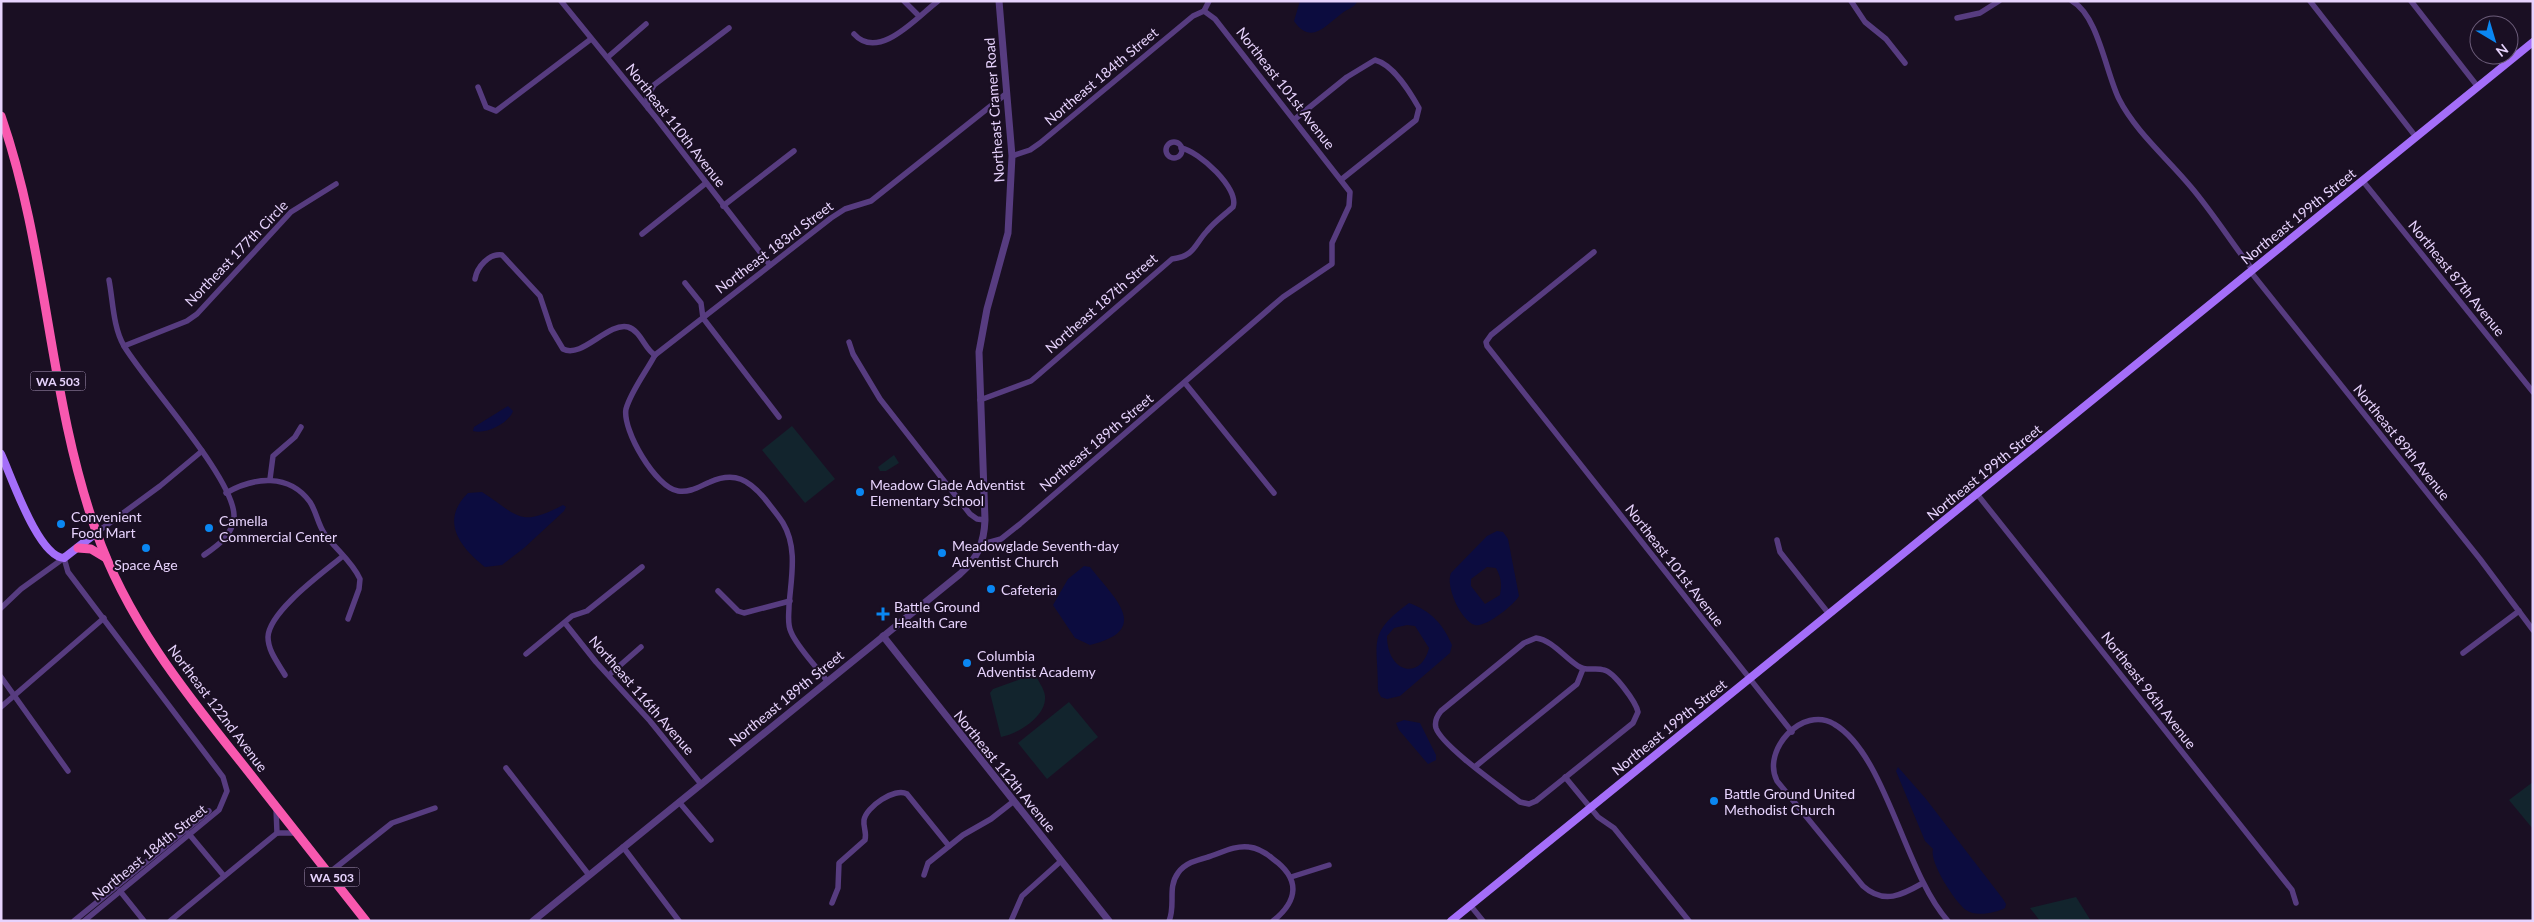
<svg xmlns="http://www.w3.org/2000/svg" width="2534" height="922" font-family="Lato,sans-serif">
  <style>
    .green { fill: #12242d }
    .water { fill: #0c0c3f; fill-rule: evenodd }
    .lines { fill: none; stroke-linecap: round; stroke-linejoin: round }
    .minor { stroke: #573c80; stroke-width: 5.5 }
    .tertiary { stroke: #573c80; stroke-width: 7 }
    .secondary { stroke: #a46ef9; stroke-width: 8 }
    .trunk { stroke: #f858af; stroke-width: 9 }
    .poi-dot { fill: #0a87f2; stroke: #1a0f23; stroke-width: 2 }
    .labels { text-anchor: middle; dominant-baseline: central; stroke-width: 4; stroke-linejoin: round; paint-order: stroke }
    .shield { fill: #1a0f23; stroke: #aa98bc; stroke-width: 1 }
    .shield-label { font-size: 12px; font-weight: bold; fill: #e7d3fd }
    .street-label { font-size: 14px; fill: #e7d3fd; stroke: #1a0f23 }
    .poi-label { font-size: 14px; fill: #e7d3fd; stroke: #1a0f23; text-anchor: start }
  </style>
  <rect width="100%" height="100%" fill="#1a0f23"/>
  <g class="green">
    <path d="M792,426L835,479L805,503L762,450Z"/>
    <path d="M894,455L899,463L886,471H880L878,467Z"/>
    <path d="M1035,674C1038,681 1044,688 1045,696C1047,716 1018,734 1001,737L990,693L993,689Z"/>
    <path d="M1069,702L1098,737L1047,779L1018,743Z"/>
    <path d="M2533,782V829L2509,800Z"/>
    <path d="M2076,897L2091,921H2040L2030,908Z"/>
  </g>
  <g class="water">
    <path d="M1300,1H1357V2C1354,8 1347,9 1341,14C1326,25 1311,46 1294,21Z"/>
    <path d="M508,406L513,411C509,423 486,435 473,431L474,427Z"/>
    <path d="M482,492C519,516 519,528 563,505L566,507L564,511L524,548L502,565L485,567C459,546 440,521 468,493Z"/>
    <path d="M1497,531L1503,532L1508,539L1519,596C1514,605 1485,628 1475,625C1461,621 1445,586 1451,573L1487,536ZM1487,567L1496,568C1501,577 1502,584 1500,595L1485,604L1471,586V579Z"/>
    <path d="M1084,566L1090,567C1114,598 1153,630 1090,645L1075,638L1053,605L1068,579Z"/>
    <path d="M1409,603C1431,611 1443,624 1452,645L1450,653L1400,696L1387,699L1381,697L1378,691C1379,643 1365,635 1409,603ZM1407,625L1415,626L1429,648C1421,681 1387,673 1387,636L1394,628Z"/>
    <path d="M1404,720L1420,723L1436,755V760L1428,764L1399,730L1396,723Z"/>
    <path d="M1898,767L1926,799L2003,899L2006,904L2005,908C1995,913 1976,917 1966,910C1955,902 1929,862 1933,849L1925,841L1896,771Z"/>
  </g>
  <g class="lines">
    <g class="minor">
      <path d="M561,1L657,119L770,265"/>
      <path d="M904,1L919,16"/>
      <path d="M1851,1L1865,22L1886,39L1905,63"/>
      <path d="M2072,1C2098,15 2106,73 2119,99C2135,131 2168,159 2191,187C2213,213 2231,242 2252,269"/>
      <path d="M2310,1L2416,137"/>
      <path d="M2411,1L2478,87"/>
      <path d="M1204,11L1209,1"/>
      <path d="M1957,18L1980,13L1999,1"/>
      <path d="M854,34C879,62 918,16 938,1"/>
      <path d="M608,57L646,24"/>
      <path d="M478,87L486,107L496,111L591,39"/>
      <path d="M648,108L647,97L654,85L729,28"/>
      <path d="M1295,119L1347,77L1375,60C1394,65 1410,92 1419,108L1416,120L1342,179"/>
      <circle cx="1174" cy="150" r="8"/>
      <path d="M1012,156L1030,150L1040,143L1193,16L1204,11"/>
      <path d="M2362,180L2533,392"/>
      <path d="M723,206L794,151"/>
      <path d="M642,234L706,183"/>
      <path d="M1594,252L1491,335L1486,342L1487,346L1792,732"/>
      <path d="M2250,271L2480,559L2533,630"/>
      <path d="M475,279C477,267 489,253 502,255L540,296L551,329L563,349C582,359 608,322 628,327C641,331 645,350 655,355"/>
      <path d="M109,280C113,301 113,327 124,346C146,383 236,480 234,517C233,535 217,546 204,555"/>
      <path d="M685,283L701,303L703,318L779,417"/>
      <path d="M849,342L853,354L880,399L970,514L977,519L985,520"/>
      <path d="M124,346L187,321L197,314L291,212L336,184"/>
      <path d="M655,355C646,372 631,391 626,409C622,430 656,488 678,491C690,493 700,486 710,482C735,471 749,480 765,499C771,507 778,515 783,523C798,548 791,578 789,606C789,614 787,624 791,632C797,647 817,667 827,681"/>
      <path d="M655,355L831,218L845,209L871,201L1007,93"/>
      <path d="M1185,383L1274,493"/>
      <path d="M980,400L1031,381L1037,376L1172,259C1195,256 1194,245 1207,231C1214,222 1224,215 1233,207C1240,189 1199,151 1181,148"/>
      <path d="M270,479L273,456L295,437L301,427"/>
      <path d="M226,493C254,477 289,473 310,502C316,511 318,524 324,533C335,549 352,561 360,579L359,589L348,619"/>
      <path d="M1977,494L2292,890L2296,903"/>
      <path d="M96,533L160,486L202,451"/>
      <path d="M1777,540L1780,552L1829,614"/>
      <path d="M983,544L1001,539L1020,524L1283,297L1332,264V243L1349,206L1350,192L1215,19L1204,11"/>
      <path d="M718,591L738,611L744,613L790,601"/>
      <path d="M1,608L21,589L64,558L68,572L223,777L227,791L219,810L84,921"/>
      <path d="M565,623L596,662L650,721L701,784"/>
      <path d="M1536,638C1552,640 1564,657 1578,666C1586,672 1595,667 1604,670C1614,672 1636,702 1638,712L1633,723L1536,801L1529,804L1520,802C1502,788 1442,746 1436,728C1434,721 1437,716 1441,711L1524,643Z"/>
      <path d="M2463,653L2519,611"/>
      <path d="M526,654L572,616L587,611L642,567"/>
      <path d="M285,675C278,663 268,651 268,637C269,611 324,572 343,556"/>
      <path d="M609,675L641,647"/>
      <path d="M1,677L68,771"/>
      <path d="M1,707L104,618"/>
      <path d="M1476,766L1577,684L1583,669"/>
      <path d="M506,768L589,875"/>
      <path d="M1565,777L1598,817L1614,828L1689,921"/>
      <path d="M679,802L711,840"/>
      <path d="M276,808L277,833"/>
      <path d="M189,834L224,876"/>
      <path d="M623,847L679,921"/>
      <path d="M329,873L392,823L435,808"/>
      <path d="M924,875L928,863L963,835L991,819L1014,801"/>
      <path d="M1291,877L1329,865"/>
      <path d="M1923,883C1902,895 1884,905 1863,886L1777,781C1761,750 1803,705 1834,724C1886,754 1905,874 1948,921"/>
      <path d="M120,891L144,921"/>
      <path d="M832,903L838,888L839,863L865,840C867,832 863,827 864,820C866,807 895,787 907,794L949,846"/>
      <path d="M1470,905L1483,921"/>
      <path d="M74,921L209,811"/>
      <path d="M170,921L277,833H297"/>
      <path d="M1011,921L1022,896L1061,861"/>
      <path d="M1169,921C1176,905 1167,888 1178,873C1185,863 1197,860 1208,857C1221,853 1235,845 1249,847C1258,848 1266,853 1273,859C1301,879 1298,901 1273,921"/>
    </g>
    <g class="tertiary">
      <path d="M883,636L1109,921"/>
      <path d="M533,921L960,574C978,558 984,543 985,520L979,352L987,309L1008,233L1012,156L999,1"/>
    </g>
    <g class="secondary">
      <path d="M1,454C11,475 38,557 64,558L96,533"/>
      <path d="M1451,921L2533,42"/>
    </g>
    <g class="trunk">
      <path d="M1,116C48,251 48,396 96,531C126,618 183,690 240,761C282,814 324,867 366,921"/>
      <path d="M78,548L91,549L106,558"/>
    </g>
  </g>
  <g class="poi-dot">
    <circle cx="860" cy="492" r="5"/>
    <circle cx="61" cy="524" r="5"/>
    <circle cx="209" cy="528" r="5"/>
    <circle cx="146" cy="548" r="5"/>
    <circle cx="942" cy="553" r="5"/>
    <circle cx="991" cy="589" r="5"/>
    <path d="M880.5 606.5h5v5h5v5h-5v5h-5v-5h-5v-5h5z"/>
    <circle cx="967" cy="663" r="5"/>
    <circle cx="1714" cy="801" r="5"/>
  </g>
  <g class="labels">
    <g class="shield">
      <rect x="30.5" y="371.5" width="55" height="19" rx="4"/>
      <rect x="304.5" y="867.5" width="55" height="19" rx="4"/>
    </g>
    <g class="shield-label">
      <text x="58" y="381">WA 503</text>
      <text x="332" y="877">WA 503</text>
    </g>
    <g class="street-label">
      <text transform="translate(1101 76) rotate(-40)">Northeast 184th Street</text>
      <text transform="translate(1286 88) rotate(52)">Northeast 101st Avenue</text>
      <text transform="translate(994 110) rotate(-94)">Northeast Cramer Road</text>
      <text transform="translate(676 125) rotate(52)">Northeast 110th Avenue</text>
      <text transform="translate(2298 216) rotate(-39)">Northeast 199th Street</text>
      <text transform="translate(774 247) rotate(-37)">Northeast 183rd Street</text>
      <text transform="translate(236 253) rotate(-46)">Northeast 177th Circle</text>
      <text transform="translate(2457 278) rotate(51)">Northeast 87th Avenue</text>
      <text transform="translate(1101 303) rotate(-41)">Northeast 187th Street</text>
      <text transform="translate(1096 442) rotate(-40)">Northeast 189th Street</text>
      <text transform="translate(2402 442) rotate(51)">Northeast 89th Avenue</text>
      <text transform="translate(1984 472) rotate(-39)">Northeast 199th Street</text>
      <text transform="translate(1675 565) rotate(52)">Northeast 101st Avenue</text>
      <text transform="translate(2149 690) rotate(52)">Northeast 96th Avenue</text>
      <text transform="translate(642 695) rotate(49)">Northeast 116th Avenue</text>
      <text transform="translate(786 698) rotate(-39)">Northeast 189th Street</text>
      <text transform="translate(218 708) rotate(53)">Northeast 122nd Avenue</text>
      <text transform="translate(1669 727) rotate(-39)">Northeast 199th Street</text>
      <text transform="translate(1005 771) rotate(51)">Northeast 112th Avenue</text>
      <text transform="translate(149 852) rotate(-39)">Northeast 184th Street</text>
    </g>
    <g class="poi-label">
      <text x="870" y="484">Meadow Glade Adventist<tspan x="870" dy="16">Elementary School</tspan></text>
      <text x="71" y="516">Convenient<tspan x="71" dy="16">Food Mart</tspan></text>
      <text x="219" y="520">Camella<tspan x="219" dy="16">Commercial Center</tspan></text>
      <text x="952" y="545">Meadowglade Seventh-day<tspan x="952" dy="16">Adventist Church</tspan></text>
      <text x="146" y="564" text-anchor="middle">Space Age</text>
      <text x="1001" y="589">Cafeteria</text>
      <text x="894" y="606">Battle Ground<tspan x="894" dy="16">Health Care</tspan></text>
      <text x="977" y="655">Columbia<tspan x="977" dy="16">Adventist Academy</tspan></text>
      <text x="1724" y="793">Battle Ground United<tspan x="1724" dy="16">Methodist Church</tspan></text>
    </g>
  </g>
  <rect width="2534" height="922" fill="none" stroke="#e7d3fd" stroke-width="5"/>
  <g transform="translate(2494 40) rotate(142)"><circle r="24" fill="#1a0f23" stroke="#6c5d7a"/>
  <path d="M0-4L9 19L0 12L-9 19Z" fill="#0a87f2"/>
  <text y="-8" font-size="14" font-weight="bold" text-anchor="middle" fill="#e7d3fd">N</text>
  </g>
</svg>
